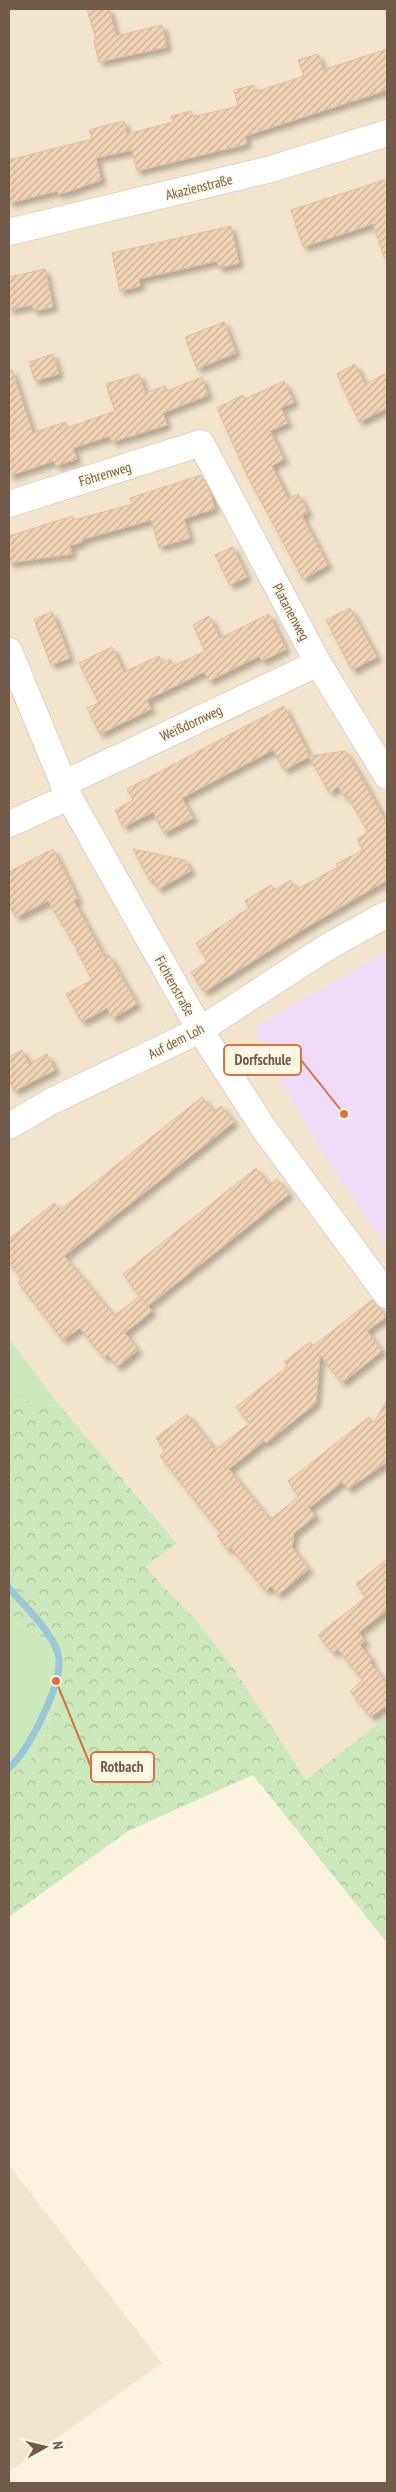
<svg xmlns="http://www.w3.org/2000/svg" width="396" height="2492" font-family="'PT Sans Narrow',sans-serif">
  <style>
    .residential { fill: #f3e5cd }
    .education { fill: #f0dbf8 }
    .green { fill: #cbe9bd }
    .forest { fill: url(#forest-crowns) }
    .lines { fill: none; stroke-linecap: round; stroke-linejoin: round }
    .stream { stroke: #9ac7d6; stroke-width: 7 }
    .building { fill: url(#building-hatch); stroke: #e4bb96; filter: url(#shadow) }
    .minor-casing { stroke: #dfcfbb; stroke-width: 28 }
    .minor { stroke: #fff; stroke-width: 26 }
    .labels { text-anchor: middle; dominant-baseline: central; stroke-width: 4; stroke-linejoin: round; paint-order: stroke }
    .street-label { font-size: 14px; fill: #715a47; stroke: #fff7e4 }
    .leader { fill: none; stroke: #d57243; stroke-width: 2 }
    .callout-dot { fill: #d57243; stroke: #fff7e4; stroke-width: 2 }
    .callout { fill: #fff7e4; stroke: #d57243; stroke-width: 2 }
    .callout-label { font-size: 15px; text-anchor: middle; font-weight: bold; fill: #715a47 }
  </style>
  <defs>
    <pattern id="forest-crowns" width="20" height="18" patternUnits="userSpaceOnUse" patternTransform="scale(1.25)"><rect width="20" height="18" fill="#cbe9bd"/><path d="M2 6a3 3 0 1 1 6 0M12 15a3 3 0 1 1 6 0" fill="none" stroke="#a9c09b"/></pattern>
    <pattern id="building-hatch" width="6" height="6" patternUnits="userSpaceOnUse" patternTransform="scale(1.25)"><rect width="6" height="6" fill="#f1d3b6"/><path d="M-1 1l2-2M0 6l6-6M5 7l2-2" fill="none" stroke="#c8ae96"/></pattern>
    <filter id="shadow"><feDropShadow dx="4.5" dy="4.5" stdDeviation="2.5" flood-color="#0004"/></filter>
  </defs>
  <rect width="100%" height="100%" fill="#fcf3de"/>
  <g class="residential">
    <path d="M9,9H387V1717L306,1781L234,1669L194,1618L145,1567L177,1542L60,1406L9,1338Z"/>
    <path d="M9,2165L162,2363L9,2472Z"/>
  </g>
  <path class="education" d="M387,951V1247L332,1168L269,1060L255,1027Z"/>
  <g class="green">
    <path d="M9,1338L60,1406L9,1398Z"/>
    <path d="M9,1475L18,1492L15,1523L9,1526Z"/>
    <path d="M9,1618L63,1650L57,1708L30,1761L9,1776Z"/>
  </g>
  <path class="forest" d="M9,1398L60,1406L177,1543L145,1567L194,1618L234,1669L306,1780L387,1717V1943L253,1775L128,1831L9,1917V1776L30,1761L57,1708L63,1650L9,1618V1526L15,1523L18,1492L9,1475Z"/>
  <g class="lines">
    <path class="stream" d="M9,1588C24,1606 57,1636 59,1659C62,1684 28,1753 9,1768"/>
  </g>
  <g class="building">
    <path d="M87,9H109L116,36L162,25L167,47L99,62L94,41L96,40Z"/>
    <path d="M387,49V90L245,136L247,144L137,171L132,150L96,158L101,180L67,192L58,194L57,191L9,203V160L92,139L89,130L124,121L127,134L173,122L171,116L191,111L193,117L238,106L234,90L254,85L255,92L304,76L298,60L318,54L323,70Z"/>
    <path d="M387,179V257H384L373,224L303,247L291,210Z"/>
    <path d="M231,226L239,263L219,268L217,261L139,279L140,286L120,291L112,253Z"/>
    <path d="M45,269L53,307L34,311L32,305L9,310V277Z"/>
    <path d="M224,322L236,353L197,369L185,337Z"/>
    <path d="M53,354L59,374L35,381L29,362Z"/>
    <path d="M355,364L365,384L387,373V408L359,422L337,374Z"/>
    <path d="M9,370H12L33,433L65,422L67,428L115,411L106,384L139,374L145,393L165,386L167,391L202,377L208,395L163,413L167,425L112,442L110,436L73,448L77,459L56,466L54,461L9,476Z"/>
    <path d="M284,381L294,402L281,408L288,423L270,431L284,459L272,466L288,499L298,494L308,512L302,516L328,565L303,579L248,477L217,408L243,395L245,399Z"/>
    <path d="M201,475L211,493L214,509L184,519L190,538L159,547L151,520L81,540L82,542L70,546L72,554L9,563V536L73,516L74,520L132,504L130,498Z"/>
    <path d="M233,547L247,577L230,585L215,555Z"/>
    <path d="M350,608L377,657L352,670L326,620Z"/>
    <path d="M52,612L70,658L51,665L34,619Z"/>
    <path d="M269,614L286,649L262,661L259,656L209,681L204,672L147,700L151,709L100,734L87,708L99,703L79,663L112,647L124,672L159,656L162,663L170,659L174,666L205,651L193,625L209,616L220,638Z"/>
    <path d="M284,706L310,756L345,751L360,775L386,822L387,821V880L302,930L204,992L191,972L208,962L196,943L249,908L245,901L271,885L275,890L291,880L296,890L338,867L336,864L363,850L357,839L368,832L347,795L344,796L338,786L330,793L309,757L284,770L273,750L182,798L193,818L164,833L153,812L123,827L115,810L133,800L127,789Z"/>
    <path d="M53,849L78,899L74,901L105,958L109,955L137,1004L113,1018L107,1008L82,1022L66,994L92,980L72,940L48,901L16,917L9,905V872Z"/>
    <path d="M133,849L185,860L191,871L158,889L153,879L150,881Z"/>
    <path d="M22,1050L29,1064L47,1054L55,1070L14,1091L9,1080V1057Z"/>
    <path d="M202,1097L214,1112L221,1106L234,1122L64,1256L114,1316L140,1296L152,1311L125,1333L138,1350L117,1367L108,1355L104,1358L80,1328L63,1340L18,1282L22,1279L9,1262V1239L54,1203L60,1210Z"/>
    <path d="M256,1168L269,1185L277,1179L289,1194L148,1306L123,1274Z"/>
    <path d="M372,1300L386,1317L367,1331L382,1351L342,1383L320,1355L316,1403L266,1443L264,1441L229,1469L270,1520L299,1496L288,1481L369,1417L374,1423L387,1400V1462L348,1489L342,1482L309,1508L316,1516L294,1533L292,1547L309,1569L278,1595L271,1586L266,1591L231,1548L228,1550L217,1536L221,1533L160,1456L165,1450L156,1438L187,1414L215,1450L250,1423L236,1407L288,1366L284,1362L310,1342L313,1346Z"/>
    <path d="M387,1559V1610L359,1632L365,1641L360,1645L372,1660L370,1662L387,1684V1710L384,1707L371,1717L350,1691L363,1680L338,1649L333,1653L318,1635L366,1597L356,1584Z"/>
  </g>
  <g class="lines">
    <g class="minor-casing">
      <g id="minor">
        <path d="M9,232L271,169L387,133"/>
        <path d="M9,504L201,443L318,663L387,776"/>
        <path d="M9,651L69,797L200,1030L265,1130L387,1295"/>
        <path d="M63,784L318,663"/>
        <path d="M9,824L69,797"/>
        <path d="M9,1126L52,1101L200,1030L329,946L387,914"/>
      </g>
    </g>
    <use href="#minor" class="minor"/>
  </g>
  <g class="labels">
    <g class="street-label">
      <text transform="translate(199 187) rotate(-14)">Akazienstraße</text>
      <text transform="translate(105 474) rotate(-17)">Föhrenweg</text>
      <text transform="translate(291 612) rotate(62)">Platanenweg</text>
      <text transform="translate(191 723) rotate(-25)">Weißdornweg</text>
      <text transform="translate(175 986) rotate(61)">Fichtenstraße</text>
      <text transform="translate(176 1041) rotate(-27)">Auf dem Loh</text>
    </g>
  </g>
  <path class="leader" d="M344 1114L301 1060M56 1681L91 1767"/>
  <g class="callout-dot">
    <circle cx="344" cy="1114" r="5"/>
    <circle cx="56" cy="1681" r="5"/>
  </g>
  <g class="callout">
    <rect x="224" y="1045" width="77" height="30" rx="5"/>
    <rect x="91" y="1752" width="63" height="30" rx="5"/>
  </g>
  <g class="callout-label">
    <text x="263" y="1065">Dorfschule</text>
    <text x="122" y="1772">Rotbach</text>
  </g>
  <rect width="396" height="2492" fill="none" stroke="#715a47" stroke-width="20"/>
  <g transform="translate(45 2447) rotate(82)" stroke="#fff7e4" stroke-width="4" paint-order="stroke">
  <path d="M0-4L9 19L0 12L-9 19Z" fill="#715a47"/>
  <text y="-8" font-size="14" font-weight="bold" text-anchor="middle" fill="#715a47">N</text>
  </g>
</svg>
